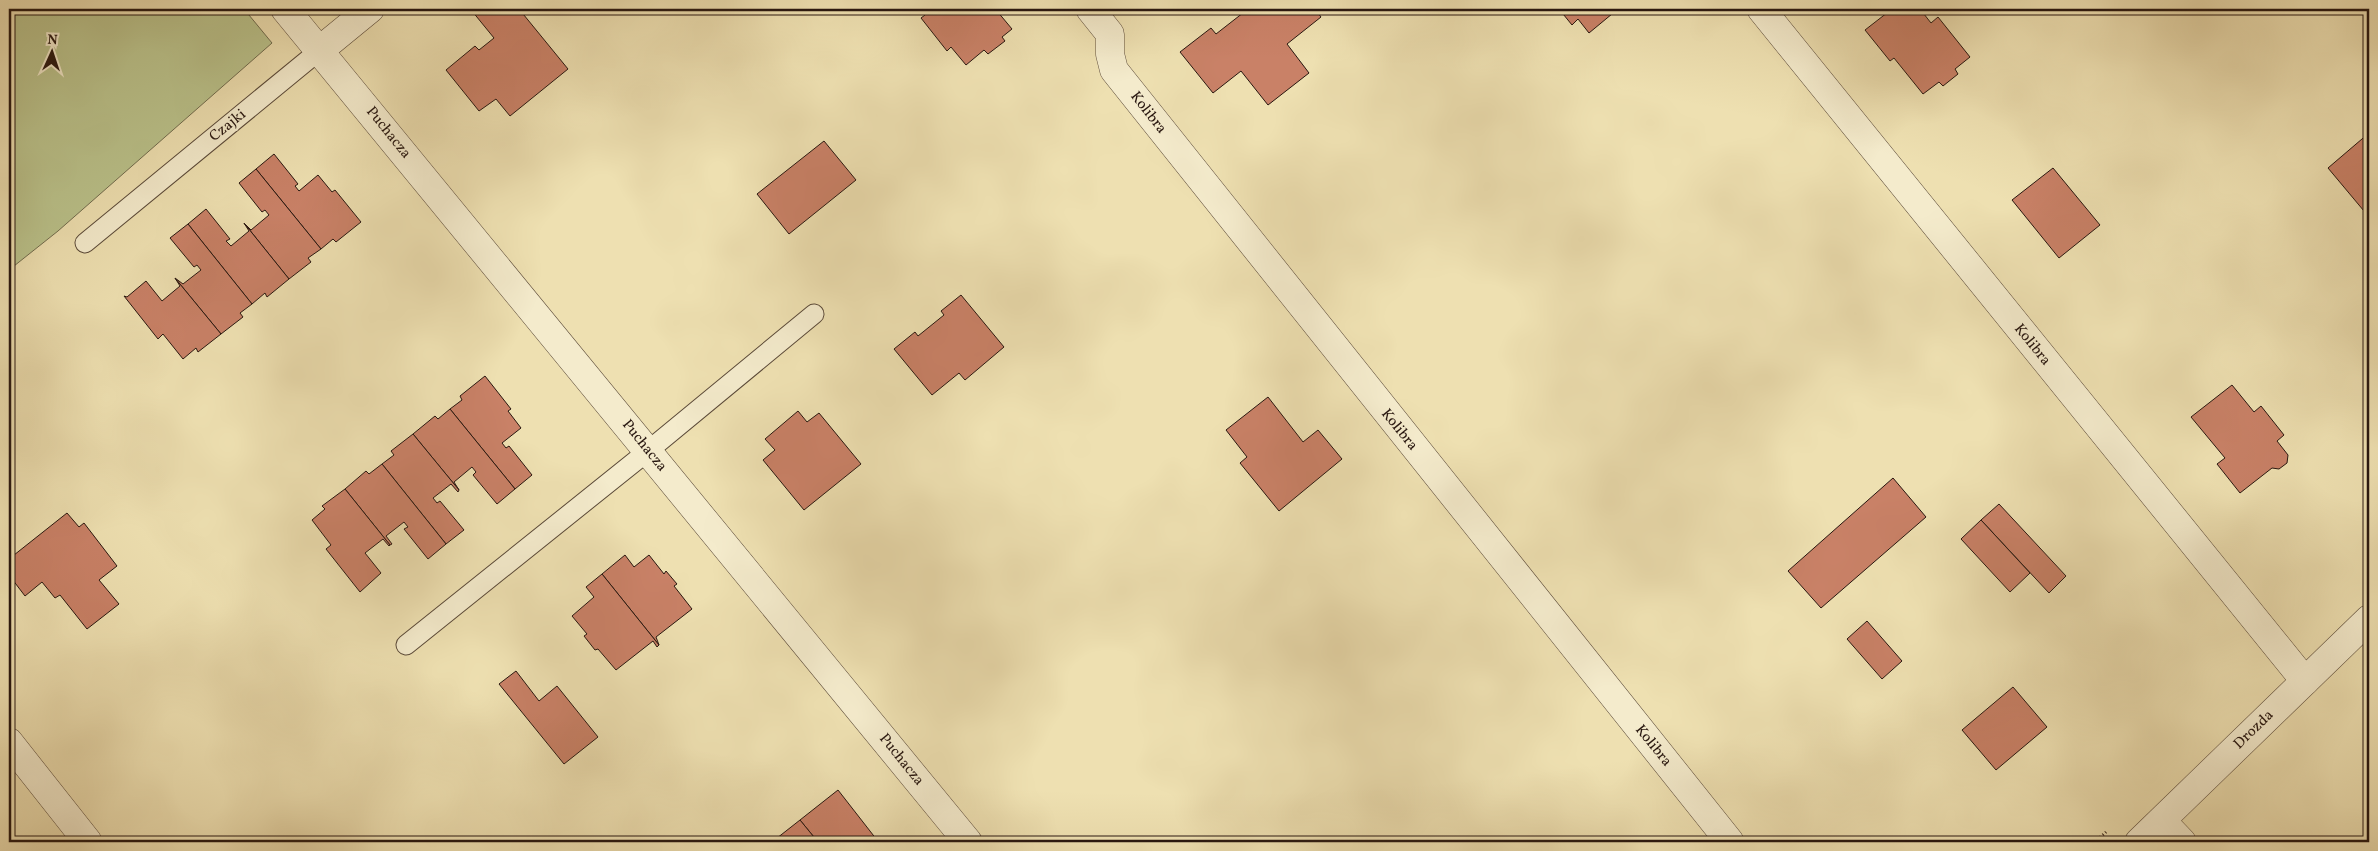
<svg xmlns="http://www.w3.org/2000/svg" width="2378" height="851" font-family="Vollkorn,serif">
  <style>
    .green { fill: #bac28b; stroke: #716c4e }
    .building { fill: #c98167; stroke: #281710 }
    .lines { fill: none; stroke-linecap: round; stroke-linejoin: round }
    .service-casing { stroke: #5a4938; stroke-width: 21 }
    .minor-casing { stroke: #5a4938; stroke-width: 29 }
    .path { stroke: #281710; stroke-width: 3; stroke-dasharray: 1 2.5; stroke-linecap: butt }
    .service { stroke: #f4ebcc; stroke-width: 19 }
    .minor { stroke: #f4ebcc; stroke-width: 28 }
    .labels { text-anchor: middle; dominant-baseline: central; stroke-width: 4.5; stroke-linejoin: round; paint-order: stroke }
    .street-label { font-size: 15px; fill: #281710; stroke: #f4ebcc }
  </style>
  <rect width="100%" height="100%" fill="#eee0b1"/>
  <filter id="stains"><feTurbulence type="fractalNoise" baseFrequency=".004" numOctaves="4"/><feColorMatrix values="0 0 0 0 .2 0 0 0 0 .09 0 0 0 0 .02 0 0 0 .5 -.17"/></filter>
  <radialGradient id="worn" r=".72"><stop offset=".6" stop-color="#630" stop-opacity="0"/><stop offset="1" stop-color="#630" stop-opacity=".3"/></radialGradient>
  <path class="green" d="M9,9H244L272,43L58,231L9,270Z"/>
  <g class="building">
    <path d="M475,9H519L568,69L510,116L496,99L479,111L446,70L475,46L479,50L494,38L472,11Z"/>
    <path d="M921,9H999L997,11L1012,29L1002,37L1005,41L988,54L984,50L966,65L951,47L947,51L921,18L925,15Z"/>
    <path d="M1248,9H1315L1321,17L1287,44L1309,73L1268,105L1241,71L1213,93L1180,52L1211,28L1216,34Z"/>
    <path d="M1559,9H1618L1589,33L1578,19L1572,25Z"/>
    <path d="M1892,9H1920L1931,23L1938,17L1970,57L1955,69L1958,74L1943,86L1939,82L1923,94L1894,58L1890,61L1865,30Z"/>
    <path d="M2369,133V217L2328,168Z"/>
    <path d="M824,141L856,180L789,234L757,194Z"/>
    <path d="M274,154L298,184L295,186L299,191L318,175L332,192L335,190L361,222L336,242L333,239L321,249L256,169Z"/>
    <path d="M2053,168L2100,225L2059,258L2012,200Z"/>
    <path d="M256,169L321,249L308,258L311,262L289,279L244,223L251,230L269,215L265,210L262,212L239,183Z"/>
    <path d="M206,209L230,239L226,241L231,246L249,231L244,223L289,279L267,297L265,293L252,304L188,224Z"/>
    <path d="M188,224L252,304L240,313L243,317L221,334L175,278L183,284L201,270L197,265L194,267L170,238Z"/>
    <path d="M175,278L221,334L198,352L196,348L183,359L163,334L158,339L124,296L127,297L146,281L162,301L180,286Z"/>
    <path d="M961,295L1004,347L965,380L959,373L932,395L894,349L915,332L918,336L944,315L941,311Z"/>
    <path d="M485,376L511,409L508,411L521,428L502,443L506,448L509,446L532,475L515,489L450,409L462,400L460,396Z"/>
    <path d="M2232,385L2254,412L2261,406L2284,435L2277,441L2288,455L2287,463L2279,469L2272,468L2240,493L2217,464L2225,458L2191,417Z"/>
    <path d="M1268,397L1303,442L1318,430L1342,459L1279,511L1240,463L1247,457L1226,430Z"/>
    <path d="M450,409L515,489L497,504L473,475L476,472L472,467L454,482L459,490L413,434L435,416L438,419Z"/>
    <path d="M798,411L807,422L819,413L861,464L804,510L763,460L775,450L765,439Z"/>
    <path d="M413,434L459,490L458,492L451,484L433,498L437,503L440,501L464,530L446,544L382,464L394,455L391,451Z"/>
    <path d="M382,464L446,544L428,559L404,529L408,527L404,522L386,536L392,544L390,545L345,489L366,471L369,474Z"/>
    <path d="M1893,478L1926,517L1821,608L1788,571Z"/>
    <path d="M345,489L390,545L389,546L383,539L365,553L381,573L360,592L326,549L331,545L312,520L325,509L322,506Z"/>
    <path d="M1999,504L2066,576L2049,593L1981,520Z"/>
    <path d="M67,513L79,527L84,523L117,566L99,580L119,604L87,629L60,595L55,598L42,582L25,596L9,575V559Z"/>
    <path d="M1981,520L2030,573L2010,592L1961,539Z"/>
    <path d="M625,555L634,567L649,555L664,574L666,571L677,584L674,586L692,609L656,637L659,645L602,574Z"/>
    <path d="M602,574L659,645L657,647L653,641L616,670L598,649L595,650L584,636L587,634L572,616L594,597L586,587Z"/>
    <path d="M1867,621L1902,661L1882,679L1847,639Z"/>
    <path d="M516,671L539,701L557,686L598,737L564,764L499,684Z"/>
    <path d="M2013,687L2047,727L1996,770L1962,730Z"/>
    <path d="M838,790L877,840L874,842H818L800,820Z"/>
    <path d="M800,820L818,842H772Z"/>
  </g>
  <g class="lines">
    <g class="service-casing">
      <g id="service">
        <path d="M85,243L320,50"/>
        <path d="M406,645L648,451L814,314"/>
      </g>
    </g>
    <g class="minor-casing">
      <g id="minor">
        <path d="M285,9L968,842"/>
        <path d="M1090,9L1110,34V54L1114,70L1730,842"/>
        <path d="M1761,9L2305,681"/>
        <path d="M320,50L370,9"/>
        <path d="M9,742L88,842"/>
        <path d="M2162,821L2182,842"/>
        <path d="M2139,842L2369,619"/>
      </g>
    </g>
    <path class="path" d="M2095,842L2106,832"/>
    <use href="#service" class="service"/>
    <use href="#minor" class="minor"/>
  </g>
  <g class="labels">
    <g class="street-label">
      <text transform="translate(1148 113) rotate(52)">Kolibra</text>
      <text transform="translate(228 126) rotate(-39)">Czajki</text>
      <text transform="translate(388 133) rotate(51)">Puchacza</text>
      <text transform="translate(2032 345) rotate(51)">Kolibra</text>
      <text transform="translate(1399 430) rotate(51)">Kolibra</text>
      <text transform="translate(644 446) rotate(51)">Puchacza</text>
      <text transform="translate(2254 730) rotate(-44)">Drozda</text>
      <text transform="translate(1653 746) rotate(51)">Kolibra</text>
      <text transform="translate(901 760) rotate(51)">Puchacza</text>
    </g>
  </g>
  <rect width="2378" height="851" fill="none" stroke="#eee0b1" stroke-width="30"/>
  <rect x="10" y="10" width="2358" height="831" fill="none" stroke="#281710" stroke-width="2.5"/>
  <rect x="15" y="15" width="2348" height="821" fill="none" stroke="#281710"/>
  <g transform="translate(52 52) rotate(3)" stroke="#f4ebcc" stroke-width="4" paint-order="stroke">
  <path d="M0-4L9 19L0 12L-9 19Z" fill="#281710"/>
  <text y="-8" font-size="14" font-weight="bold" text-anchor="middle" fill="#281710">N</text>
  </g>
  <rect width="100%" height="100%" filter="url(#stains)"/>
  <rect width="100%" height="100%" fill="url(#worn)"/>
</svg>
